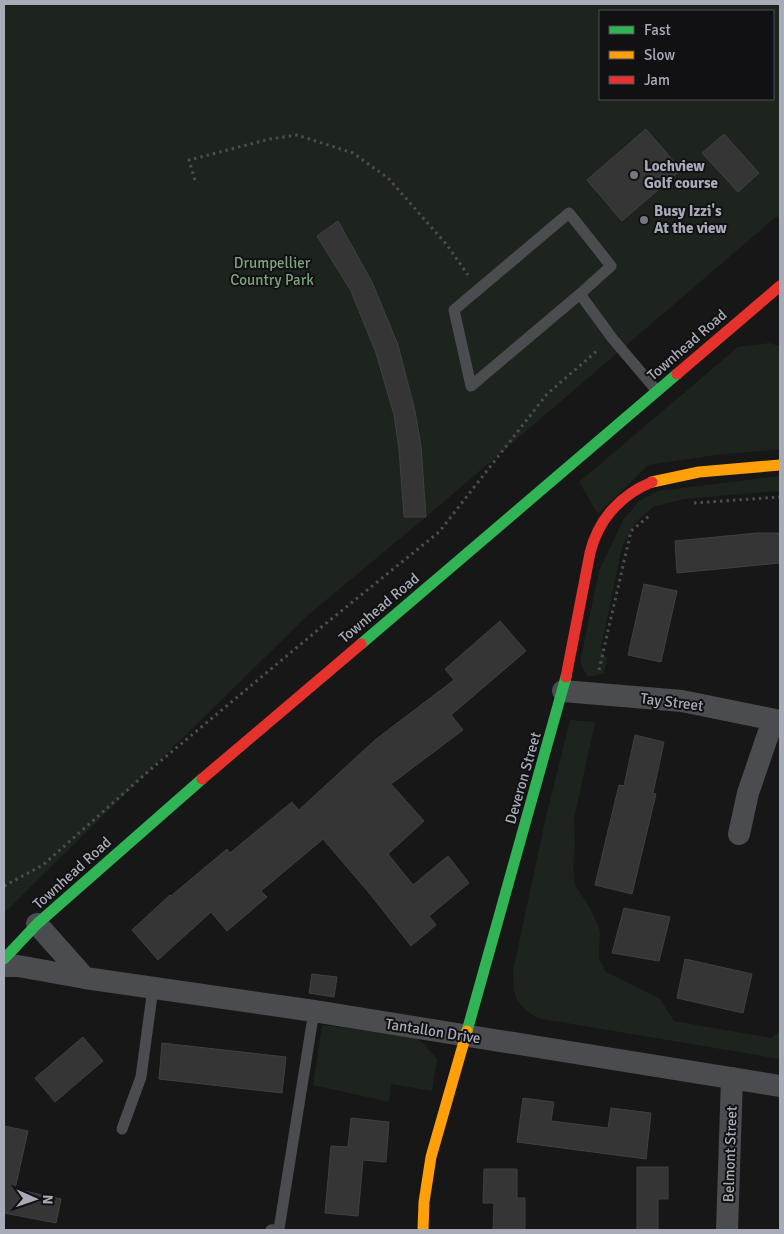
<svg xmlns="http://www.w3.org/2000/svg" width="784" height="1234" font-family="Signika,sans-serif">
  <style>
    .green { fill: #1d241e; fill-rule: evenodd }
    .building { fill: #353536; stroke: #3f4043 }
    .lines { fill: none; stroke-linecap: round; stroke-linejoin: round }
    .path { stroke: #4d4e52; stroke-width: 3; stroke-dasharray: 2.5 4; stroke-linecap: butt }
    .lane { stroke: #4b4c50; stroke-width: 11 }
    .street { stroke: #4b4c50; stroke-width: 22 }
    .fast { stroke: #30b455; stroke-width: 11 }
    .slow { stroke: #ff9f0a; stroke-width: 11 }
    .jam { stroke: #e5322d; stroke-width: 11 }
    .poi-dot { fill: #757880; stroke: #111113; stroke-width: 2 }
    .labels { text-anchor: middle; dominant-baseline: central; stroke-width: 4; stroke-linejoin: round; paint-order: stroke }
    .poi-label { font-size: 15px; font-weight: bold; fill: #a8acb8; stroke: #111113; text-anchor: start }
    .park-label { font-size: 15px; fill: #7fa382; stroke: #111113 }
    .street-label { font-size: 15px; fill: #a8acb8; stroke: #111113 }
  </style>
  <rect width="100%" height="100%" fill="#171717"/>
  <g class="green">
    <path d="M4,4H780V221L777,216L426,517L307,616L4,913ZM600,11H773V99H600Z"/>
    <path d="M769,343L780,346V449L716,455L648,465L598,514L579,482L738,347Z"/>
    <path d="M780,476V491L684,499L653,507L636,522L622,547L601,648L607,659L604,673L595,676H587L580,662L599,571L623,520L639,501L658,491Z"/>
    <path d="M570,720L595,722L574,819L575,843L573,866L575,885L591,910L600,931L599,959L606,972L660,999L674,1021L771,1038L780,1031V1059L537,1018C515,1003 513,997 513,971L545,821Z"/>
    <path d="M322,1025L415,1037L424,1044L437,1059L432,1091L391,1084L389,1102L313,1085Z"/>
  </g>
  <g class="building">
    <path d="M646,129L681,170L622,221L587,180Z"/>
    <path d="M724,134L759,173L738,192L702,153Z"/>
    <path d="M338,221L372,282L398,345L415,411L421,446L426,517H404L399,449L394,415L376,353L351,291L317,236Z"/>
    <path d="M757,533H780V563L677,573L675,541Z"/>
    <path d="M644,584L677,591L661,662L628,655Z"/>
    <path d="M500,621L526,651L451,715L463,730L391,784L424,821L388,854L413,885L448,856L469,883L429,916L436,925L411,946L370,894L323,839L261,891L267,897L227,931L211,912L158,960L132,930L170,895L171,896L227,849L230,853L292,802L299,810L375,740L454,680L445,669Z"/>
    <path d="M635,735L664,742L653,793L656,794L632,894L595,885L619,785L624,786Z"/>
    <path d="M624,908L670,917L659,961L612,953Z"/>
    <path d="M685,959L752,974L743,1013L677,998Z"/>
    <path d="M312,974L337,977L334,997L309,993Z"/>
    <path d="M83,1037L103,1061L55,1102L35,1078Z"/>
    <path d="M162,1043L286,1057L282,1093L159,1079Z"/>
    <path d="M523,1098L554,1102L551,1121L608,1128L611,1108L651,1113L646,1159L517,1142Z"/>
    <path d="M351,1118L389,1122L386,1162L363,1160L358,1216L325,1213L331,1146L348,1147Z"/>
    <path d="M4,1126L28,1131L15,1189L61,1199L56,1223L4,1213Z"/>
    <path d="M637,1167H668V1199H658V1230H637Z"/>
    <path d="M484,1169H517V1198H525V1230H493L494,1203H483Z"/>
  </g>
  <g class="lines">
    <g class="path">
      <path d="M195,180L189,160L270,139L297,135L353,153L388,178L447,245L468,275"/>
      <path d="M694,503L780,497"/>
      <path d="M599,670L631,531L649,516"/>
      <path d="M4,886L43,865L151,769L319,629L439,532L547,394L598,350"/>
    </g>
    <g class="lane">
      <path d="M580,294L611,266L569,213L454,310L471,386L580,294L612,338L657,391"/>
      <path d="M122,1129L141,1077L153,988"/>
      <path d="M271,1230L279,1229L314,1011"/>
    </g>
    <g class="street">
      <path d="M563,691L682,701L780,721"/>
      <path d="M739,834L748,793L773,720"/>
      <path d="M37,924L85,978L314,1011L780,1086"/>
      <path d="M4,966H18L85,978"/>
      <path d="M727,1230L732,1078"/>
    </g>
    <g class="fast">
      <path d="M361,644L677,374"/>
      <path d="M4,959L37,924L202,779"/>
      <path d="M467,1031L566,677"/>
    </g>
    <g class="slow">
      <path d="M652,482L699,472L780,465"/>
      <path d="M423,1230L424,1202L431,1157L467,1031"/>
    </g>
    <g class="jam">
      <path d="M677,374L780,286"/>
      <path d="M566,677L590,553C598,520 620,495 652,482"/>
      <path d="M202,779L361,644"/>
    </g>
  </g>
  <g class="poi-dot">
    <circle cx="634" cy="175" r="5"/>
    <circle cx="644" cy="220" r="5"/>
  </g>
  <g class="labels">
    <g class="poi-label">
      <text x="644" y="166">Lochview<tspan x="644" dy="17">Golf course</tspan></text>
      <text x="654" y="211">Busy Izzi's<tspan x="654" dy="17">At the view</tspan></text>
    </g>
    <g class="park-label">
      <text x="272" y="263">Drumpellier<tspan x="272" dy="17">Country Park</tspan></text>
    </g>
    <g class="street-label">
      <text transform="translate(687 345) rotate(-41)">Townhead Road</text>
      <text transform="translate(379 608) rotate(-40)">Townhead Road</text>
      <text transform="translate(672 702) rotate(7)">Tay Street</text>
      <text transform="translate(523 778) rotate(-74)">Deveron Street</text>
      <text transform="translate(72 873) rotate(-42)">Townhead Road</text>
      <text transform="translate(433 1031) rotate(9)">Tantallon Drive</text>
      <text transform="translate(730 1154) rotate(-88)">Belmont Street</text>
    </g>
  </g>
  <rect width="784" height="1234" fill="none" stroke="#a8acb8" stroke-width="10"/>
  <rect x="599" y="10" width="175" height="90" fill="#111113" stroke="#4d4f55"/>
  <rect x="609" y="26" width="25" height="8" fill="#30b455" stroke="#4d4f55"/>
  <text x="644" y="35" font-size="15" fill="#a8acb8">Fast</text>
  <rect x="609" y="51" width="25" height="8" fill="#ff9f0a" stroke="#4d4f55"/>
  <text x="644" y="60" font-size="15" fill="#a8acb8">Slow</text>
  <rect x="609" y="76" width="25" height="8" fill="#e5322d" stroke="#4d4f55"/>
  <text x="644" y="85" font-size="15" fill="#a8acb8">Jam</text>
  <g transform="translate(35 1199) rotate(92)" stroke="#111113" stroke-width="4" paint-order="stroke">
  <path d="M0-4L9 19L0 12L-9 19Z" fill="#a8acb8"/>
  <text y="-8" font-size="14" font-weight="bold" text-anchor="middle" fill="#a8acb8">N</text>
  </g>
</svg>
